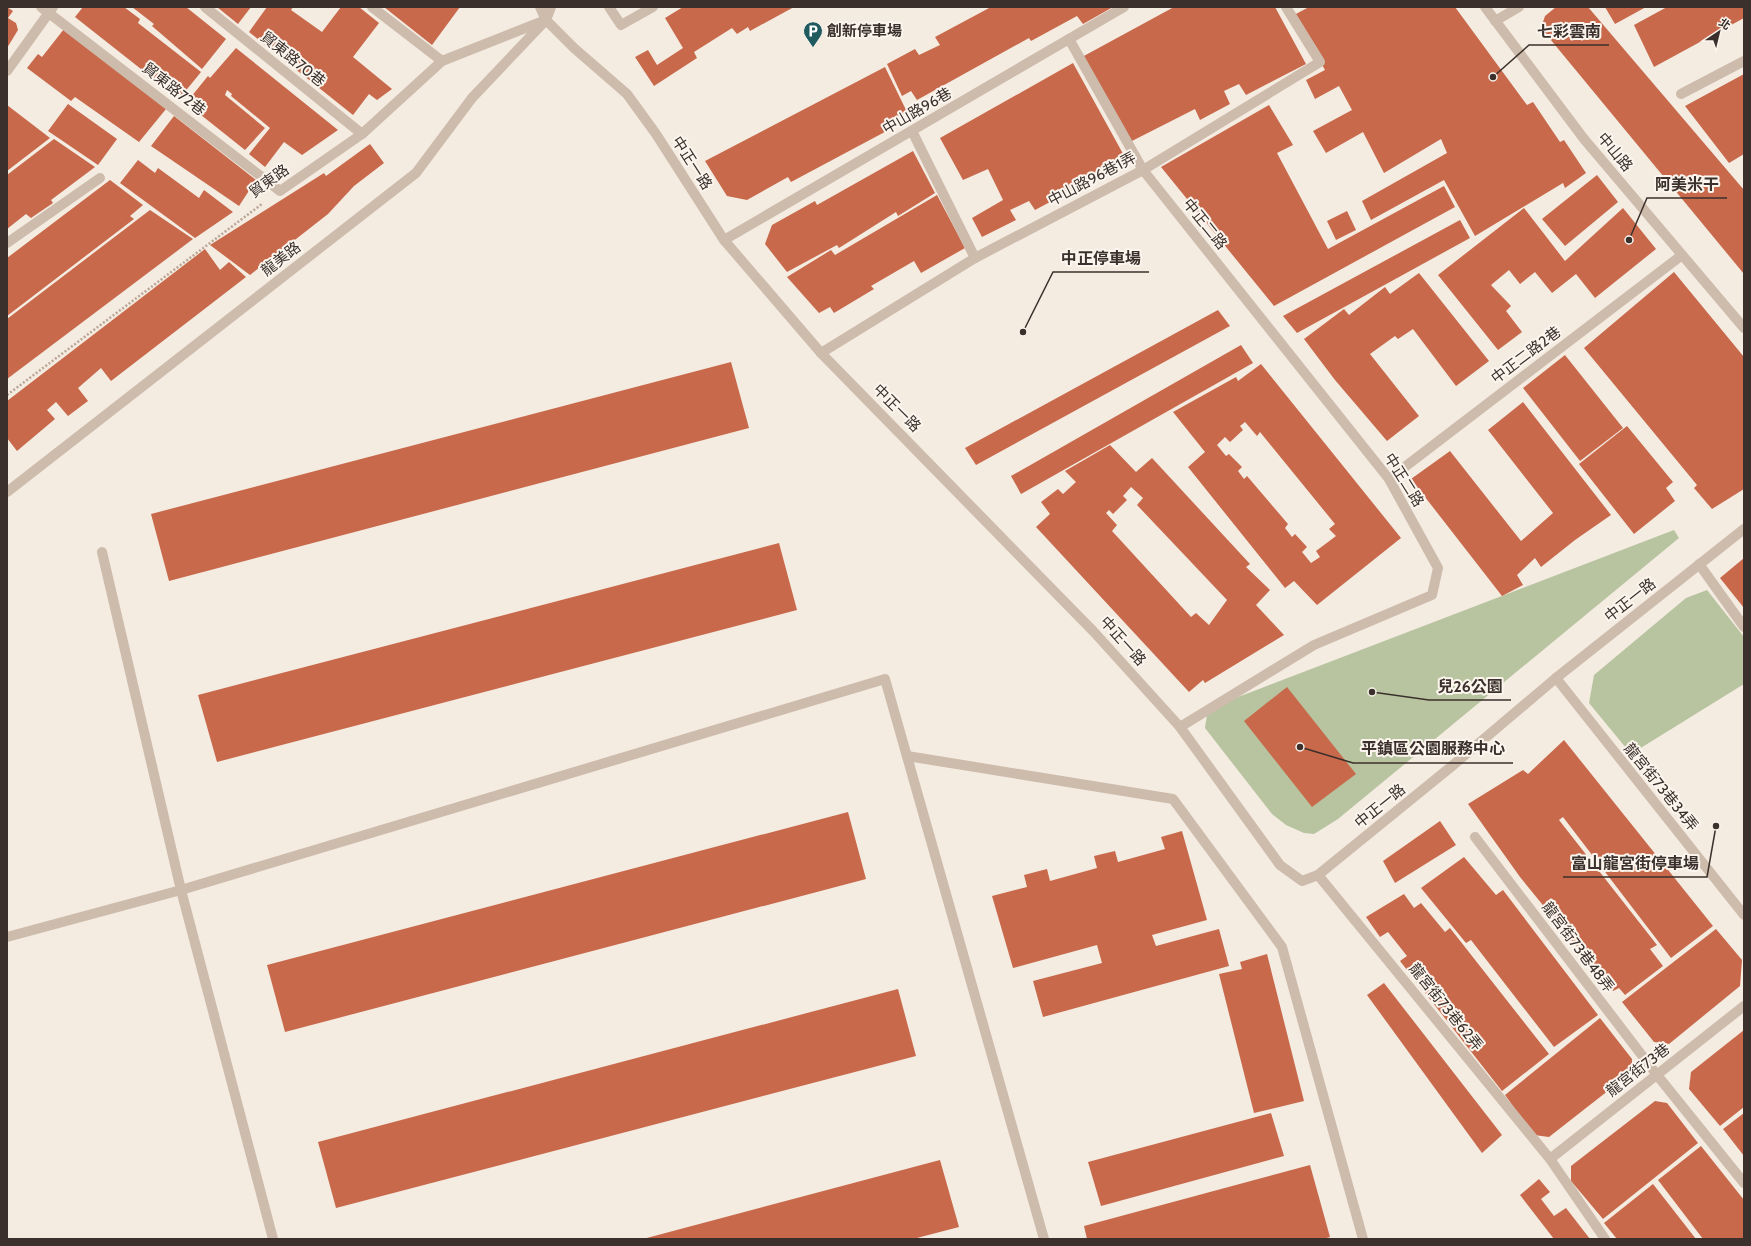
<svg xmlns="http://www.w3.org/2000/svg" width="1751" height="1246" font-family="Cabin,'Noto Sans TC',sans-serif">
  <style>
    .green { fill: #b8c4a0 }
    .building { fill: #c8694b; fill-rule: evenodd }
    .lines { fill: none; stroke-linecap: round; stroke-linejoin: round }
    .path { stroke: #b9a596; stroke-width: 2.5; stroke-dasharray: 2 2; stroke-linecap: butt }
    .lane { stroke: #cdbbac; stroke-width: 10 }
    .street { stroke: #cdbbac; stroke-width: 10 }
    .labels { text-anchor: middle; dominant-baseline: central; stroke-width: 4; stroke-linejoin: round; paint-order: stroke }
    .poi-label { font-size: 15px; font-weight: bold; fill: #3b302b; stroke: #fbf5ee; text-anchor: start }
    .street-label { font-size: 15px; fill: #3b302b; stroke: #fbf5ee }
    .leader { fill: none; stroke: #3b302b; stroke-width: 1.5 }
    .callout-dot { fill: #3b302b; stroke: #fbf5ee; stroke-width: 1.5 }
    .callout-label { font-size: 16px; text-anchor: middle; font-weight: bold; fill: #3b302b; stroke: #fbf5ee; stroke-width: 4; stroke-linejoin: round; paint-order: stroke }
  </style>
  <rect width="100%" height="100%" fill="#f4ebe1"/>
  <g class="green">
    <path d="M1674,530L1679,538L1338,819L1314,834L1304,833L1286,825L1272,814L1205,728L1207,715L1220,704Z"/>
    <path d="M1707,590L1744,637V684L1631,754L1589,703L1594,675L1686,598Z"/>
  </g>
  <g class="building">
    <path d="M7,7L13,11L8,18L16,23L18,30L7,48Z"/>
    <path d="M83,7H124L140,19L138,23L201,72L179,99L75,17Z"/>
    <path d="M132,7H186L226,39L202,69L152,26L154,24Z"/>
    <path d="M217,7H251L238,24Z"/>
    <path d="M267,7H293L291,10L322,32L341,7H359L379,23L353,57L392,89L377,100L369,94L353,115L249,32Z"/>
    <path d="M384,7H460L432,45Z"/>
    <path d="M683,7H794L750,31L748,27L737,34L732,28L694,52L697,58L654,86L635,57L648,50L657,65L683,48L665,18Z"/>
    <path d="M991,7H1113L1083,24L1077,16L1031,41L1029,38L917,100L911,91L902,96L887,64L915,49L919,55L940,45L935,37Z"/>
    <path d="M1174,7H1275L1306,64L1246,95L1239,84L1224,91L1230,104L1200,120L1195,109L1128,143L1082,57Z"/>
    <path d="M1309,7H1455L1527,105L1533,102L1560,142L1564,140L1586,173L1565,188L1563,183L1475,236L1444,180L1371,220L1362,201L1447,153L1441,139L1384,173L1363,132L1326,153L1313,131L1352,110L1339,86L1315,99L1306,80L1325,70L1294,15Z"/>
    <path d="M1556,7H1588L1744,190V274L1541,28L1545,16Z"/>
    <path d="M1605,7H1646L1615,24Z"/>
    <path d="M1667,7H1744V18L1654,67L1634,25Z"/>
    <path d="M64,29L166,109L139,142L75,97L71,101L27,68L38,54L42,57Z"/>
    <path d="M236,48L338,130L302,155L284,142L265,167L249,154L270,128L231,96L232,94L227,90L225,95L265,128L245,150L186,103L208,76L210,78Z"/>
    <path d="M1073,63L1127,161L1035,210L1029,201L1010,210L1016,220L982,237L972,218L1003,200L988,169L963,180L940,138Z"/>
    <path d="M885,67L907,112L893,120L896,126L791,182L788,177L747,200L727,196L705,161Z"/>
    <path d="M1744,74V154L1729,163L1685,106Z"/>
    <path d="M68,104L117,139L98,165L48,131Z"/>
    <path d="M7,105L50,138L7,171Z"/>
    <path d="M1269,105L1293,145L1277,153L1328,249L1444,186L1455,207L1274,306L1161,167Z"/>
    <path d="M174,116L256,180L239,206L151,146Z"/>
    <path d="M54,139L95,167L51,200L53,203L31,218L26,214L7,229V175Z"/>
    <path d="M370,144L384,163L354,186L328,214L250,275L210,245L324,173L326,176Z"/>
    <path d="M913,151L935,193L898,216L896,212L839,248L837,245L787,272L765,244L772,225L815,201L817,205Z"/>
    <path d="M138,160L155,173L158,168L199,198L204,190L233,212L195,238L120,183Z"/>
    <path d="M1597,175L1618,202L1565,246L1542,219Z"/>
    <path d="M110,180L143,205L130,216L134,219L7,316V258Z"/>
    <path d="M937,195L965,248L921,273L914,261L871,286L874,289L834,313L830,307L819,313L787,277L831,250L835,255Z"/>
    <path d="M1524,208L1565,261L1623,208L1656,249L1595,298L1576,274L1552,293L1535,272L1520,284L1509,270L1491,285L1511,306L1506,311L1522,332L1498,350L1438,275Z"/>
    <path d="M150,210L193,239L7,379V319Z"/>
    <path d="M1347,211L1356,230L1336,240L1327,221Z"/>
    <path d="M1460,220L1470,238L1297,333L1283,316Z"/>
    <path d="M205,249L220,270L229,262L246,277L111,381L101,368L78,388L88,401L68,416L56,402L47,410L55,419L17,451L7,438V401Z"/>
    <path d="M1674,272L1744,357V489L1712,509L1694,488L1697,485L1584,348Z"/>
    <path d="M1419,273L1489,361L1456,386L1413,329L1398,339L1395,336L1370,354L1419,416L1387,441L1335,380L1304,339L1344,309L1349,315L1385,287L1390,294Z"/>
    <path d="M1218,310L1230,326L976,465L965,448Z"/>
    <path d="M1241,345L1253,363L1021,494L1011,476Z"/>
    <path d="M1565,355L1623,428L1580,461L1523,388Z"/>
    <path d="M731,362L749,428L169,581L151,514Z"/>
    <path d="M1261,364L1401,538L1317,605L1294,581L1285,588L1188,467L1205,452L1173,412L1236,377L1238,381ZM1245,422L1257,436L1260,432L1335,524L1329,529L1336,536L1316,551L1320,557L1311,563L1302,552L1307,547L1295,534L1292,537L1285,528L1288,524L1247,476L1244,479L1238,471L1242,467L1229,454L1226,456L1217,445L1225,437L1230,442L1243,430L1240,426Z"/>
    <path d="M1523,402L1611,515L1575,540L1541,567L1535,558L1517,575L1523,585L1502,596L1411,479L1450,451L1521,541L1553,513L1488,430Z"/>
    <path d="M1627,426L1673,482L1666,488L1675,501L1634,534L1579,464Z"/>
    <path d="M1110,445L1136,472L1152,458L1250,564L1246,567L1270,590L1256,605L1284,635L1205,683L1203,680L1189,692L1036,527L1050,514L1041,502L1058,489L1063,494L1076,482L1065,471ZM1131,487L1143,498L1137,505L1227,600L1209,625L1196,613L1191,617L1112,531L1117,525L1106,513L1109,510L1113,514L1127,500L1123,496Z"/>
    <path d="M779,543L797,610L217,762L198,695Z"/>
    <path d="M1744,558V608L1720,578Z"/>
    <path d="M1287,687L1356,774L1312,807L1244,721Z"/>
    <path d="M1564,740L1713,926L1671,958L1563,817L1559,820L1657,945L1650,949L1663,966L1625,995L1619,988L1613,991L1520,877L1468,804L1523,770L1528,774Z"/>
    <path d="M848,812L866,879L285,1032L267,965Z"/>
    <path d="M1440,821L1456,845L1395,883L1383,861Z"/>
    <path d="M1182,831L1207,920L1152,935L1156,946L1219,929L1229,966L1043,1017L1033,981L1102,963L1097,945L1013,968L992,896L1027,887L1024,875L1047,869L1050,881L1097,868L1094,856L1115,851L1118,862L1165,849L1161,837Z"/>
    <path d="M1464,857L1496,895L1503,890L1598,1015L1554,1047L1471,940L1466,943L1421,888Z"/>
    <path d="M1404,894L1414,908L1421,903L1445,932L1450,928L1549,1054L1502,1091L1400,961L1407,956L1388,932L1380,937L1366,917Z"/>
    <path d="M1716,929L1742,960L1740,986L1669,1044L1654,1042L1622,1002Z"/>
    <path d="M1267,954L1304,1101L1254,1113L1219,974L1242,969L1240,962Z"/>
    <path d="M1384,983L1502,1135L1482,1153L1367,995Z"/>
    <path d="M898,989L916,1056L336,1208L318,1142Z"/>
    <path d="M1600,1018L1632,1059V1072L1549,1137L1534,1135L1505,1095Z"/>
    <path d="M1744,1030V1107L1720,1126L1689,1089L1691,1072Z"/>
    <path d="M1655,1101L1667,1103L1698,1143L1603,1219L1571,1181V1166Z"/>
    <path d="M1271,1113L1284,1156L1101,1206L1088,1162Z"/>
    <path d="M1744,1113V1156L1723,1129Z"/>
    <path d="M1701,1146L1744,1200V1239H1703L1658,1180Z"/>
    <path d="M940,1160L959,1227L913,1239H643Z"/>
    <path d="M1310,1165L1330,1237L1323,1239H1087L1084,1226Z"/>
    <path d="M1539,1179L1550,1192L1541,1199L1554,1216L1566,1208L1590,1239H1554L1520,1195Z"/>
    <path d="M1653,1184L1696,1239H1617L1604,1223Z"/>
  </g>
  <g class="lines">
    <path class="path" d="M7,395L262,204"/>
    <g class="lane">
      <path d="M41,7L280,191L362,134L442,61L546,20L551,7"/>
      <path d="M205,7L362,134"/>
      <path d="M372,7L442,61"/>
      <path d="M540,7L546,20"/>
      <path d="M609,7L621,25L653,7"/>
      <path d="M1069,39L1143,170"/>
      <path d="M7,71L53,7"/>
      <path d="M1681,94L1744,61"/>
      <path d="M912,131L975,258"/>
      <path d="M724,240L1124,7"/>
      <path d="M7,243L100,178"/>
      <path d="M821,353L975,258L1143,170L1320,62L1286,7"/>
      <path d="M1389,479L1682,255"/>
      <path d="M102,552L181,890L273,1239"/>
      <path d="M1699,564L1744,627"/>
      <path d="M1556,678L1744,915"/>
      <path d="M907,756L1173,799L1282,947L1363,1239"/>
      <path d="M1475,837L1657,1075L1744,1183"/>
      <path d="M1318,875L1550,1159L1605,1239"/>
      <path d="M7,937L181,890L885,679L1044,1239"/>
      <path d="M1550,1159L1744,1006"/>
    </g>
    <g class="street">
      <path d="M1485,7L1584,139L1744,328"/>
      <path d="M1495,21L1519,7"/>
      <path d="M1143,170L1389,479L1438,568L1432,595L1314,645L1180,727"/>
      <path d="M7,492L416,173L472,98L546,20L574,48L627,94L656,134L724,240L821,353L1094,632L1180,727L1280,865L1302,881L1318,875L1452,766L1556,678L1744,529"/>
    </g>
  </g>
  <defs>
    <g id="parking-pin" transform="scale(1)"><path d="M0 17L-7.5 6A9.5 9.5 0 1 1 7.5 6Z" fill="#1f5a5e" stroke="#fbf5ee"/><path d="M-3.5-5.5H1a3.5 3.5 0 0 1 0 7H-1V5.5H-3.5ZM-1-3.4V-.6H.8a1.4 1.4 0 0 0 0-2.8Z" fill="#fff"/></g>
  </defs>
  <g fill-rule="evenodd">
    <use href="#parking-pin" x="813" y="31"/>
  </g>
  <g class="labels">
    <g class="poi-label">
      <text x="827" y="31">創新停車場</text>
    </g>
    <g class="street-label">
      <text transform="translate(293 59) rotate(39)">貿東路70巷</text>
      <text transform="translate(174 89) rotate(38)">貿東路72巷</text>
      <text transform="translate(917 111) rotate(-30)">中山路96巷</text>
      <text transform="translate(1615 152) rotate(50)">中山路</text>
      <text transform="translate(692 163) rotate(57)">中正一路</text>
      <text transform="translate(1092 179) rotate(-28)">中山路96巷1弄</text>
      <text transform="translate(269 181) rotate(-36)">貿東路</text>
      <text transform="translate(1205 224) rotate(51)">中正二路</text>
      <text transform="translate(281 259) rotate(-38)">龍美路</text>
      <text transform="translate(1526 355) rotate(-37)">中正二路2巷</text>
      <text transform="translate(897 408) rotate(45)">中正一路</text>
      <text transform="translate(1404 480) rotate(58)">中正二路</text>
      <text transform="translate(1630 600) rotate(-38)">中正一路</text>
      <text transform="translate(1123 641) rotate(48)">中正一路</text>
      <text transform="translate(1661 787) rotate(51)">龍宮街73巷34弄</text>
      <text transform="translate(1380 806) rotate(-39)">中正一路</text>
      <text transform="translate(1578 947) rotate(53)">龍宮街73巷48弄</text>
      <text transform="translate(1446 1007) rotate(51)">龍宮街73巷62弄</text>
      <text transform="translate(1638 1070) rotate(-38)">龍宮街73巷</text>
    </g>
  </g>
  <path class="leader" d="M1493 77L1529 45H1609M1629 240L1647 198H1727M1023 332L1053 272H1149M1372 692L1429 700H1511M1300 747L1353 763H1513M1716 826L1707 877H1563"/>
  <g class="callout-dot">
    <circle cx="1493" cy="77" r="4"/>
    <circle cx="1629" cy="240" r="4"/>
    <circle cx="1023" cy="332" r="4"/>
    <circle cx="1372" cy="692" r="4"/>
    <circle cx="1300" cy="747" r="4"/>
    <circle cx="1716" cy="826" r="4"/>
  </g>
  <g class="callout-label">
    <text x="1569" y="37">七彩雲南</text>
    <text x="1687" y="190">阿美米干</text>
    <text x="1101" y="264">中正停車場</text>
    <text x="1470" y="692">兒26公園</text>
    <text x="1433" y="754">平鎮區公園服務中心</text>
    <text x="1635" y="869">富山龍宮街停車場</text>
  </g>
  <rect width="1751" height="1246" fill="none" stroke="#3b302b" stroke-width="16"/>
  <g transform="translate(1719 32) rotate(35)" stroke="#fbf5ee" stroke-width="3" paint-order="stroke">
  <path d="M0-3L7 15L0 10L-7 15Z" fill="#3b302b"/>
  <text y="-6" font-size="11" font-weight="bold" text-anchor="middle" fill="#3b302b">北</text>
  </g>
</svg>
